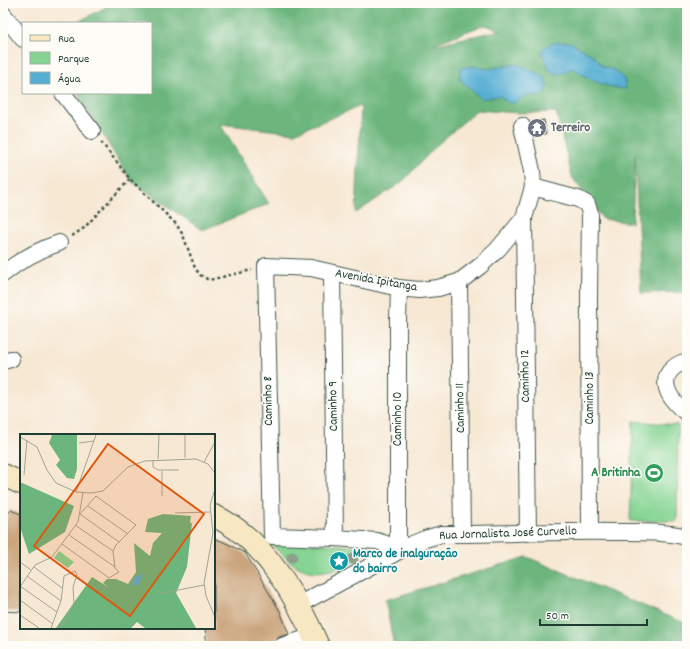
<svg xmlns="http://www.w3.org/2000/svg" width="690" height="649" font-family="Dekko,sans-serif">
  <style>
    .green { fill: #85d493; stroke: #528864 }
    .forest { fill: #6cb67d; stroke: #467a58; fill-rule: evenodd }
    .water { fill: #56afd3; stroke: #3a7684 }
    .building { fill: #caa47c }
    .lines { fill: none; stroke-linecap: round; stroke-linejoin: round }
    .minor-casing { stroke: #3f574c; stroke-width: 18 }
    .secondary-casing { stroke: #3f574c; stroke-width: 24 }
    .path { stroke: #3f574c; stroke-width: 2.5; stroke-dasharray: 3 3; stroke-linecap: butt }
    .minor { stroke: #fff; stroke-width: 16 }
    .secondary { stroke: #f7e8c3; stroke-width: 22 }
    .tree { fill: #8e9f89 }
    .labels { text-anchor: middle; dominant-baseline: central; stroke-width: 3; stroke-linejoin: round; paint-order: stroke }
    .worship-label { font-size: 13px; font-weight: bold; fill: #5b616d; stroke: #fdfcf7; text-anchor: start }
    .street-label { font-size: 13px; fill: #1f3d34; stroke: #fdfcf7 }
    .leisure-label { font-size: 13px; font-weight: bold; fill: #27864d; stroke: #fdfcf7; text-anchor: end }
    .culture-label { font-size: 13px; font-weight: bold; fill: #0d838f; stroke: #fdfcf7; text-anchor: start }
    .inset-road { fill: none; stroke: #a1a494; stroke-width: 1 }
    .view { fill: #de580e; fill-opacity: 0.15; stroke: #de580e; stroke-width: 2 }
    .inset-edge { fill: none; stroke: #1f3d34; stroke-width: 2 }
  </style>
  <rect width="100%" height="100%" fill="#fdfcf7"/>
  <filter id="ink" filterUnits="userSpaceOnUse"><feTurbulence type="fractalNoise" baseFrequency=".025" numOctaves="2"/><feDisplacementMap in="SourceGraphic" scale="8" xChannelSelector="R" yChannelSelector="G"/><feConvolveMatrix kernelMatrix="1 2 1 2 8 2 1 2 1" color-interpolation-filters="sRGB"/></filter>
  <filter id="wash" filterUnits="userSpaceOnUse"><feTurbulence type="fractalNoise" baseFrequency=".012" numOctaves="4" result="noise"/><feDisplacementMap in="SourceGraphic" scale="16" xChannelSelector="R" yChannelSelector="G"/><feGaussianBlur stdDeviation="0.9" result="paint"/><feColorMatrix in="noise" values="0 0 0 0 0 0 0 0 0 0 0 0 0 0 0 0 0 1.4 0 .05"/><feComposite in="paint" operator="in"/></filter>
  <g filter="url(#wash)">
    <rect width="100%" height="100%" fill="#f7e8d4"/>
    <g class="green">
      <path d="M633,421L678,425L677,521H630Z"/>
      <path d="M268,541L353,546L358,549L361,554C357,562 349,564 341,567C303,580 294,565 268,541Z"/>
    </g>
    <g class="forest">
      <path d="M113,3H687V292L641,293L635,155L632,223L603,219L572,177L556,112L518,113L477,110L437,145L402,182L356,213L361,106L294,133L220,124L269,204L202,230L131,181L77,93H151V23H76ZM484,25L501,30L433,45V44Z"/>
      <path d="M527,557L687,624V646H394L385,600Z"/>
    </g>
    <g class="water">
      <path d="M557,42H570L594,56L602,66L614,70L624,79L626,89C606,88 589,80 573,68L563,73L555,74L549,69L542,53C544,45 550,44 557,42Z"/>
      <path d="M518,64L543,76L548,86L545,93L537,97C535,97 533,95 531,95C519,94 517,113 500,96L481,99L459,78L461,68L473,66L487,69Z"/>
    </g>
    <g id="blocks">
      <g class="building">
        <path d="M544,120L546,134L534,135L531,123Z"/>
        <path d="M10,510L21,514V612L3,611V526Z"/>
        <path d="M214,538L228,544L245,553L280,611L289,634L279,637L273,643L264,646H207L205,628H214Z"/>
      </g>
    </g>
  </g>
  <g filter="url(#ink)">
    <use href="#blocks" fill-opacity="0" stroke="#3f574c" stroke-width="1"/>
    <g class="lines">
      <g class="minor-casing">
        <g id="minor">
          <path d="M3,14L23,39"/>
          <path d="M63,93L92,131"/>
          <path d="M522,126L532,171L533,187"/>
          <path d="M524,218L528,533"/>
          <path d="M332,273L335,538"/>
          <path d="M3,274C20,260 38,250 59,243"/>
          <path d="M459,282L462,534"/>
          <path d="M399,288L398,320V551L386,544L377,541L335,538L272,536L266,266L311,268L399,288L419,290L438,288L459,282L480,266L498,249L524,218L533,187L578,199L587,204L590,213L589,294L590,531"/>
          <path d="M3,361L11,359"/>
          <path d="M687,361C654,371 665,398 687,413"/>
          <path d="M298,605L410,545L425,539L442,534C499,534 557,531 614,532C638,532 663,531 687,537"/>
          <path d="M282,646L313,636"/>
        </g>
      </g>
      <g class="secondary-casing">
        <g id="secondary">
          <path d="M3,475L21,483"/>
          <path d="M214,516C263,537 298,599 318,646"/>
        </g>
      </g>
      <g class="path">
        <path d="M101,142L130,179L176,224L183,235L195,268L200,275L209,280L252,270"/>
        <path d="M72,236L84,228L130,179"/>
      </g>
      <use href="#minor" class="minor"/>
      <use href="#secondary" class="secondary"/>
    </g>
    <g class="tree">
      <circle cx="292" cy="557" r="5.5"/>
      <circle cx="353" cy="559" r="5.5"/>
    </g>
  </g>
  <defs>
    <g id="temple-disc" transform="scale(1)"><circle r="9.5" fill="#6b7280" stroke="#fdfcf7"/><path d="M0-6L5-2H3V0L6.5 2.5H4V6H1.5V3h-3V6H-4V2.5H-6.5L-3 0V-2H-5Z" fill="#fff"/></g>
    <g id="stadium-disc" transform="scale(1)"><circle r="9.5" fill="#2e9e5b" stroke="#fdfcf7"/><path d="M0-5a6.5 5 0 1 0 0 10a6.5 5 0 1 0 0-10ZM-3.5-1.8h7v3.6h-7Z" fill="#fff"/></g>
    <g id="sight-disc" transform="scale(1)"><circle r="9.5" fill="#0f9aa8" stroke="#fdfcf7"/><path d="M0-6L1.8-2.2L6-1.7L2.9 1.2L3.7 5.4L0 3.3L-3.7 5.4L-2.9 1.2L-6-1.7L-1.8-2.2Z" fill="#fff"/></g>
  </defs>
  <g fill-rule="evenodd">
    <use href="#temple-disc" x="537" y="128"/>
    <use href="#stadium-disc" x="654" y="473"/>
    <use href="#sight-disc" x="339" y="561"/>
  </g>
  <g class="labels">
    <g class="worship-label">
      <text x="551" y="128">Terreiro</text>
    </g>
    <g class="street-label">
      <text transform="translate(376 281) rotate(10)">Avenida Ipitanga</text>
      <text transform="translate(526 376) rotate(-91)">Caminho 12</text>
      <text transform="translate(590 398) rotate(-90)">Caminho 13</text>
      <text transform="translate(269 401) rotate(-91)">Caminho 8</text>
      <text transform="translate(334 406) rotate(-91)">Caminho 9</text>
      <text transform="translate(461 408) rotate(-91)">Caminho 11</text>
      <text transform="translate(398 419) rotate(-90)">Caminho 10</text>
      <text transform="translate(508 534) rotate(-2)">Rua Jornalista José Curvello</text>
    </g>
    <g class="leisure-label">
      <text x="640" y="473">A Britinha</text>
    </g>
    <g class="culture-label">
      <text x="353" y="554">Marco de inalguração<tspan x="353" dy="15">do bairro</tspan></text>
    </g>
  </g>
  <g transform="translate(20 434)">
    <rect width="195" height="195" fill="#f7e8d4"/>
    <path d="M39,117L54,128L48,134L34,124Z" fill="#85d493"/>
    <path d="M32,1H57V35L54,45L47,44L36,31L40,26L29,9ZM0,48L54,72L45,98L9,120L0,93ZM143,80L171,82L170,89H172L167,133L156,159L176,194H125L117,188L111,194H36L72,143L88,153L83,149L87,145H96L108,150L116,138L114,109L130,122L133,109L142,99L125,98L128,85Z" fill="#6cb67d"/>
    <path d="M123,139L119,150L112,152L114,144Z" fill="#56afd3"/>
    <path class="inset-road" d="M0,3L17,13L27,36L36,49L56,58L71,59L83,57L108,33L125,27L176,25L188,30L195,39M59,9L74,7M165,24V1M138,25L139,1M133,26V33L138,36H159M184,28L195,8M4,41L7,6M195,55L190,71L193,99L184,149L186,162L195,183M56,58L76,1M142,62V37M68,72L108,100M155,79L190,78M55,91L93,117M49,101L95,133M42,110L89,144L99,138L95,134L93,117L96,111L116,91L76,62L60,80L99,108M0,128L11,136M14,133L42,154M7,142L41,167M0,152L37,178M0,153L15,131L32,123L58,88L63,59M138,160L184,151M0,166L33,190M0,181L19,194M31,194L41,167L44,142L55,137L57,141L53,153L54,169L41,194"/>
    <path class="view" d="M88,10L184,80L110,182L14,112Z"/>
    <rect width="195" height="195" class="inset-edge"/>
  </g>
  <rect width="690" height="649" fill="none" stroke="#fdfcf7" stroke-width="16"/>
  <rect x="22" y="22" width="130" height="72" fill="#fdfcf7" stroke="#a4b0a9"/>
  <rect x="30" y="35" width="20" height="6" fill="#f7e8c3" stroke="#a4b0a9"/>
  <text x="58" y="42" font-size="12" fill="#1f3d34">Rua</text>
  <rect x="30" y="52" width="20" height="12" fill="#85d493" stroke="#a4b0a9"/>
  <text x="58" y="62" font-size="12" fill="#1f3d34">Parque</text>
  <rect x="30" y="72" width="20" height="12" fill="#56afd3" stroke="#a4b0a9"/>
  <text x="58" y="82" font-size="12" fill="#1f3d34">Água</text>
  <path d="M540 619v6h107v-6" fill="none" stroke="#1f3d34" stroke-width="2"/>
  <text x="546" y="619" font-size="12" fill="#1f3d34" stroke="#fdfcf7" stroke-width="3" paint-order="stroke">50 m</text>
</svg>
